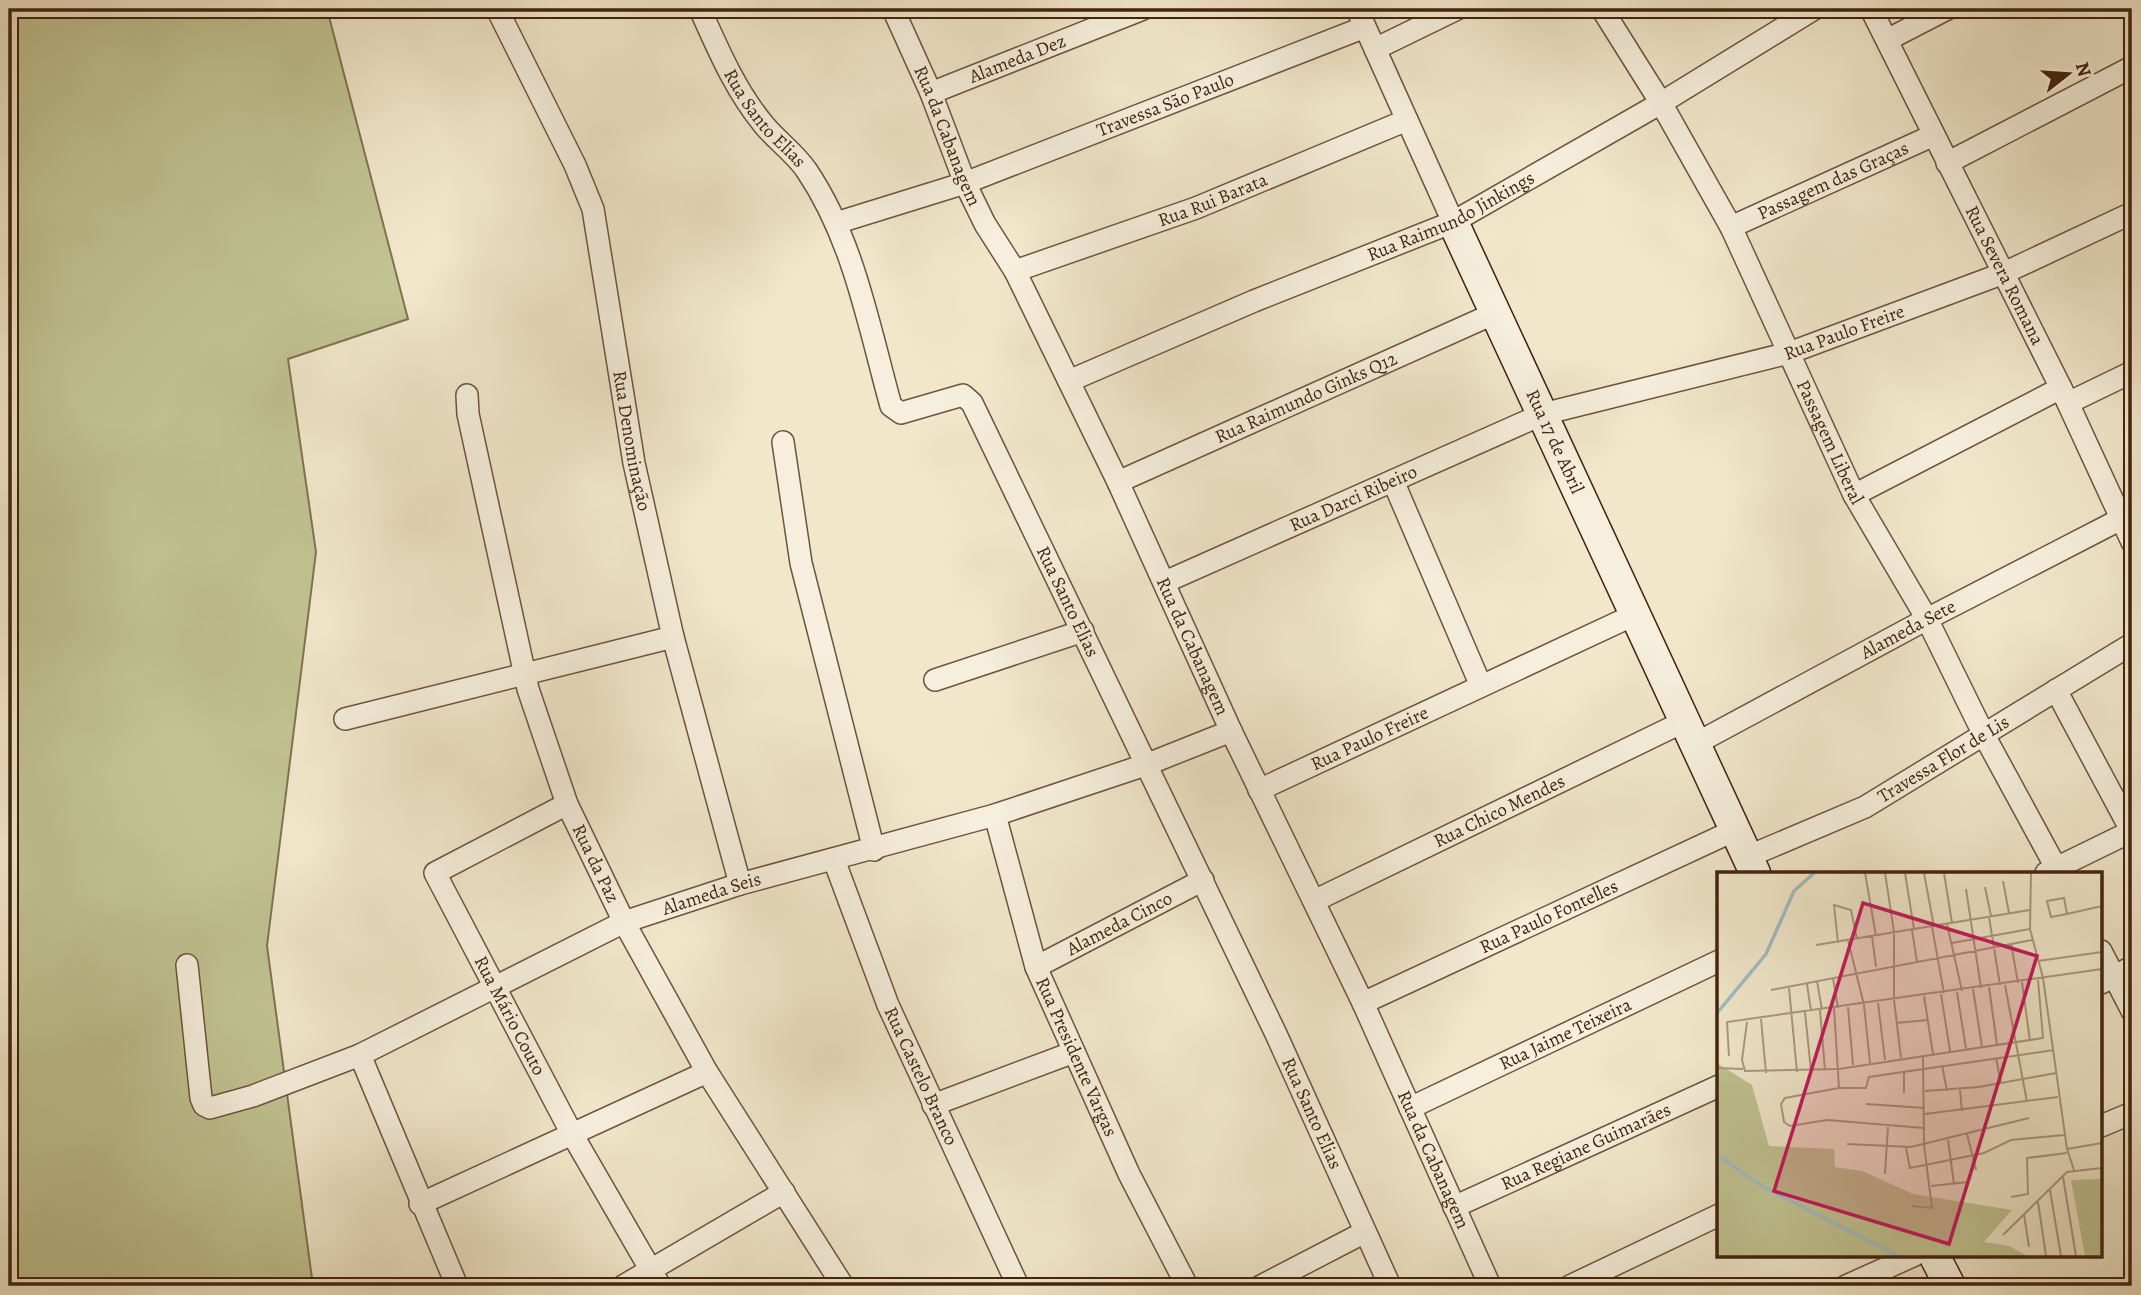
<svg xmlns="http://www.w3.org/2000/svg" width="2141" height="1295" font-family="Alegreya,serif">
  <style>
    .green { fill: #c1c392; stroke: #817350; stroke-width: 2 }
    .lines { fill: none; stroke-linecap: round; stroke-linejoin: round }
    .street-casing { stroke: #6d543d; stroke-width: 24 }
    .secondary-casing { stroke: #41230e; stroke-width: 33 }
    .street { stroke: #f6efdd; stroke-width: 21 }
    .secondary { stroke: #f6efdd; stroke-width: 30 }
    .labels { text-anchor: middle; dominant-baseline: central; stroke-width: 5; stroke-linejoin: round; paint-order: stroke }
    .street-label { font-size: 19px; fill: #41230e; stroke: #f6efdd }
    .inset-river { fill: none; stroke: #a1bcc2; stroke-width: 3.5 }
    .inset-road { fill: none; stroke: #ab997f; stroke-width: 2 }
    .view { fill: #c2185b; fill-opacity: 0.15; stroke: #c2185b; stroke-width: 3.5 }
    .inset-edge { fill: none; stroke: #41230e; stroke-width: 3.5 }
  </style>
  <rect width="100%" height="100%" fill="#f1e7cb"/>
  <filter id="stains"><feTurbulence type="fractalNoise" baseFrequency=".00286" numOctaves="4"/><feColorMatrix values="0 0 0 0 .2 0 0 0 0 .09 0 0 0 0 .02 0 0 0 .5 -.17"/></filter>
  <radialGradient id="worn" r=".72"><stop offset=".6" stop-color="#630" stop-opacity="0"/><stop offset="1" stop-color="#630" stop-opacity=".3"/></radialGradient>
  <path class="green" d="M9,9H327L408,319L288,359L316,552L267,946L313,1286H9Z"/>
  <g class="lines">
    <g class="street-casing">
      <g id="street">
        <path id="s1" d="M497,9L575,165L593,209L634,463L673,637L740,884"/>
        <path id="s2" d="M700,9C718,49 735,90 764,125C777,141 795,153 807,171C854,241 869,327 891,406L901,413L963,395L972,403L1276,1034L1390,1286"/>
        <path id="s3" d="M893,9L931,93L965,183L985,224L1015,271L1118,482L1231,731L1363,1003L1490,1286"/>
        <path d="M1357,9L1453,222"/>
        <path id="s4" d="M1602,9L1661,103L1731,227L1854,495L1927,619L1985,737L2059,873"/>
        <path id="s5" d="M1871,9L2061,388L2132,542"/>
        <path d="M1887,40L1947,9"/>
        <path d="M1375,49L1457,9"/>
        <path id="s6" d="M931,93L1143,9"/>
        <path d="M1947,163L2132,67"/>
        <path id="s7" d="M836,223L965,183L1365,27"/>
        <path id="s8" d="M1731,227L1934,135"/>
        <path id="s9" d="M1015,271L1196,208L1407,120"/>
        <path id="s10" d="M1069,381L1254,301L1453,222L1661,103L1814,9"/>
        <path id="s11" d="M467,395L468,414L528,689L567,804L624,922L707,1072L843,1286"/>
        <path d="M2068,403L2132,372"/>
        <path d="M783,442L801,563L874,850"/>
        <path d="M1393,481L1481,686"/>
        <path id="s12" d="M1118,482L1493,314"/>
        <path d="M1854,495L2061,388"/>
        <path id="s13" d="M1165,582L1543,414L1789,353L2004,273L2132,213"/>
        <path d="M935,680L1083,631"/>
        <path d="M2056,690L2132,832"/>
        <path d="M345,719L673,637"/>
        <path id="s14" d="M1695,744L1927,619L2121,519"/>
        <path id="s15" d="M1259,790L1636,614"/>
        <path id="s16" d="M567,804L435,873L572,1134L660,1286"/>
        <path id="s17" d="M995,815L1036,967L1129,1174L1187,1286"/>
        <path id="s18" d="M1747,857L1865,807L2132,644"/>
        <path id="s19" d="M834,860L888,1005L1018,1286"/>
        <path d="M2046,873L2132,831"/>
        <path id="s20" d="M1314,901L1685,721"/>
        <path d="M2101,951L2132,1011"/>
        <path id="s21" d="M187,965L201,1098L204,1105L210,1108L253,1096L360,1055L624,922L740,884L995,815L1148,764L1231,731"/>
        <path id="s22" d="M1036,967L1203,880"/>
        <path d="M2101,983L2132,967"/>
        <path id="s23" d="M1363,1003L1735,830"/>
        <path d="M360,1055L457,1286"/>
        <path d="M933,1105L1074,1052"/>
        <path id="s24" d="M1410,1108L1719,961"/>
        <path d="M2101,1126L2132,1113"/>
        <path d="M420,1204L707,1072"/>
        <path id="s25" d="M1454,1207L1719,1086"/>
        <path d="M623,1286L784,1192"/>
        <path d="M1261,1286L1365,1232"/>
        <path d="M1570,1286L1719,1215"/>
        <path d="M1846,1286L1915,1255"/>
      </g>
    </g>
    <g class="secondary-casing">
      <g id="secondary">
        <path id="s26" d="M1453,222L1755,873"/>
        <path d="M1934,1255L1950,1286"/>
      </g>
    </g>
    <use href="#street" class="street"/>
    <use href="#secondary" class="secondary"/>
  </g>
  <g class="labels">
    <g class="street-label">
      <text stroke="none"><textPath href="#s6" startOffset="93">Alameda Dez</textPath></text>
      <text stroke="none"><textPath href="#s7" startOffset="350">Travessa São Paulo</textPath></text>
      <text stroke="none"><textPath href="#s2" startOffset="128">Rua Santo Elias</textPath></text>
      <text stroke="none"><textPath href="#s3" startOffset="138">Rua da Cabanagem</textPath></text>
      <text stroke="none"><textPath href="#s8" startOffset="112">Passagem das Graças</textPath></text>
      <text stroke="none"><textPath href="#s9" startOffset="210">Rua Rui Barata</textPath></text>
      <text stroke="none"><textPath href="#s10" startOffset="416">Rua Raimundo Jinkings</textPath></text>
      <text stroke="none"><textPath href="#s5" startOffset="298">Rua Severa Romana</textPath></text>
      <text stroke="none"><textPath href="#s13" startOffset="726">Rua Paulo Freire</textPath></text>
      <text stroke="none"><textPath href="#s12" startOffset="206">Rua Raimundo Ginks Q12</textPath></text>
      <text stroke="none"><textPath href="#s1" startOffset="457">Rua Denominação</textPath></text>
      <text stroke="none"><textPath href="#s26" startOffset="242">Rua 17 de Abril</textPath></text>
      <text stroke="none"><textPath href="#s4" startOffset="490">Passagem Liberal</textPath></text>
      <text stroke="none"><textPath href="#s13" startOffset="206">Rua Darci Ribeiro</textPath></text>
      <text stroke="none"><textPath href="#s2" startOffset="756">Rua Santo Elias</textPath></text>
      <text stroke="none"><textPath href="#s14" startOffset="242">Alameda Sete</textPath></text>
      <text stroke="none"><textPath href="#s3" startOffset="705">Rua da Cabanagem</textPath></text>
      <text stroke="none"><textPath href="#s15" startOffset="122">Rua Paulo Freire</textPath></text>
      <text stroke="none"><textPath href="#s18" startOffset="220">Travessa Flor de Lis</textPath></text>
      <text stroke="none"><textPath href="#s20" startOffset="206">Rua Chico Mendes</textPath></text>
      <text stroke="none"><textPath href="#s11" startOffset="488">Rua da Paz</textPath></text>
      <text stroke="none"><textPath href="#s21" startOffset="695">Alameda Seis</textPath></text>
      <text stroke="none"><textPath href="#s23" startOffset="205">Rua Paulo Fontelles</textPath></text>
      <text stroke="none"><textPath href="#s22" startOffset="94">Alameda Cinco</textPath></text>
      <text stroke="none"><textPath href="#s16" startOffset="310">Rua Mário Couto</textPath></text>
      <text stroke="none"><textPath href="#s24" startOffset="172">Rua Jaime Teixeira</textPath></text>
      <text stroke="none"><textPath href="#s17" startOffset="256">Rua Presidente Vargas</textPath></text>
      <text stroke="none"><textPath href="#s19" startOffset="233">Rua Castelo Branco</textPath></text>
      <text stroke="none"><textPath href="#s2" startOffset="1323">Rua Santo Elias</textPath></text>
      <text stroke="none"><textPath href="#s25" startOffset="145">Rua Regiane Guimarães</textPath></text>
      <text stroke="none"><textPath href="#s3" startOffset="1272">Rua da Cabanagem</textPath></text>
    </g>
  </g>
  <g transform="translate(1717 872)">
    <rect width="385" height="385" fill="#f1e7cb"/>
    <path d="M0,191L35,213L52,274L117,277L118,295L145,299L196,322L295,338L267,370L292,374L311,384H0ZM385,307V384H368L354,308Z" fill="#c1c392"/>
    <path class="inset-river" d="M0,141L49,82L77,19L97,1M0,283L45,314L181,384"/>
    <path class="inset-road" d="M148,1L159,64M168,1L177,60V128L184,186M188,1L197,57M207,1L217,55M227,1L235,51M314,1L313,57L326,106L350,277L357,298M286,9L292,41M268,15L274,44M249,17L264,116M350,42L347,26L330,29L334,45L350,42L385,34M272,45L283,113M230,52L245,119M215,55L227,121M195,58L200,90M155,64L159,95M131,68L147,133L153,191M121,71L117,33L134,38L140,67M235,71L313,57M294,71L301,111M99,73L313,38M321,89L385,80M116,106L121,136M100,109L105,138M305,110L313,169M90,112L94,139M288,113L310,230M272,115L280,173M72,116L80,200M256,117L265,175M54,118L315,68M240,120L249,177M224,122L233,179M207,124L216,182M161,131L168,188M131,135L136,193M117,136L122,216M103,138L108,198M88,140L94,199M44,147L49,201M30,150L25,188L28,199L122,197L326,166L321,108M179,151L211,148M12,184L10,150L385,97M279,186L284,211M225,193L230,219M0,196L26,197M187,199V221M243,218L245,239M208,219L262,215L339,201M149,232L208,236M208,242L341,225M207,256L110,248L73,254L67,250L64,232L68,226L122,216H149L152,205L337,178M250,262L259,298M231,268L237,312M130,272L194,275L312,246M189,276L193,296L267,281L294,268L347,263M350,277L385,271M168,302L171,255M346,305L359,384M214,314L251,310M333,318L344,384M294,325L311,322L310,286L350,281M321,330L329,384M195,334L215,336L207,273L206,183M307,342L312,375M286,363L350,300L385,296"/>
    <path class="view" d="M146,31L320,84L232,372L57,319Z"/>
    <rect width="385" height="385" class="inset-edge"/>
  </g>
  <rect width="2141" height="1295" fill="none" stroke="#f1e7cb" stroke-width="35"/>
  <rect x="10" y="10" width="2120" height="1274" fill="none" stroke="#41230e" stroke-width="3.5"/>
  <rect x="18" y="18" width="2106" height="1260" fill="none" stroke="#41230e" stroke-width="2"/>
  <g transform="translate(2068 74) rotate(73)" stroke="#f6efdd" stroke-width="5" paint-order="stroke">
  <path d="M0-5L12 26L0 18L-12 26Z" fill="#41230e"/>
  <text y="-10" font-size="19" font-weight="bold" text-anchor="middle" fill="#41230e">N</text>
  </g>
  <rect width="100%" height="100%" filter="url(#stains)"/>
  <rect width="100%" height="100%" fill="url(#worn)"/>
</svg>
